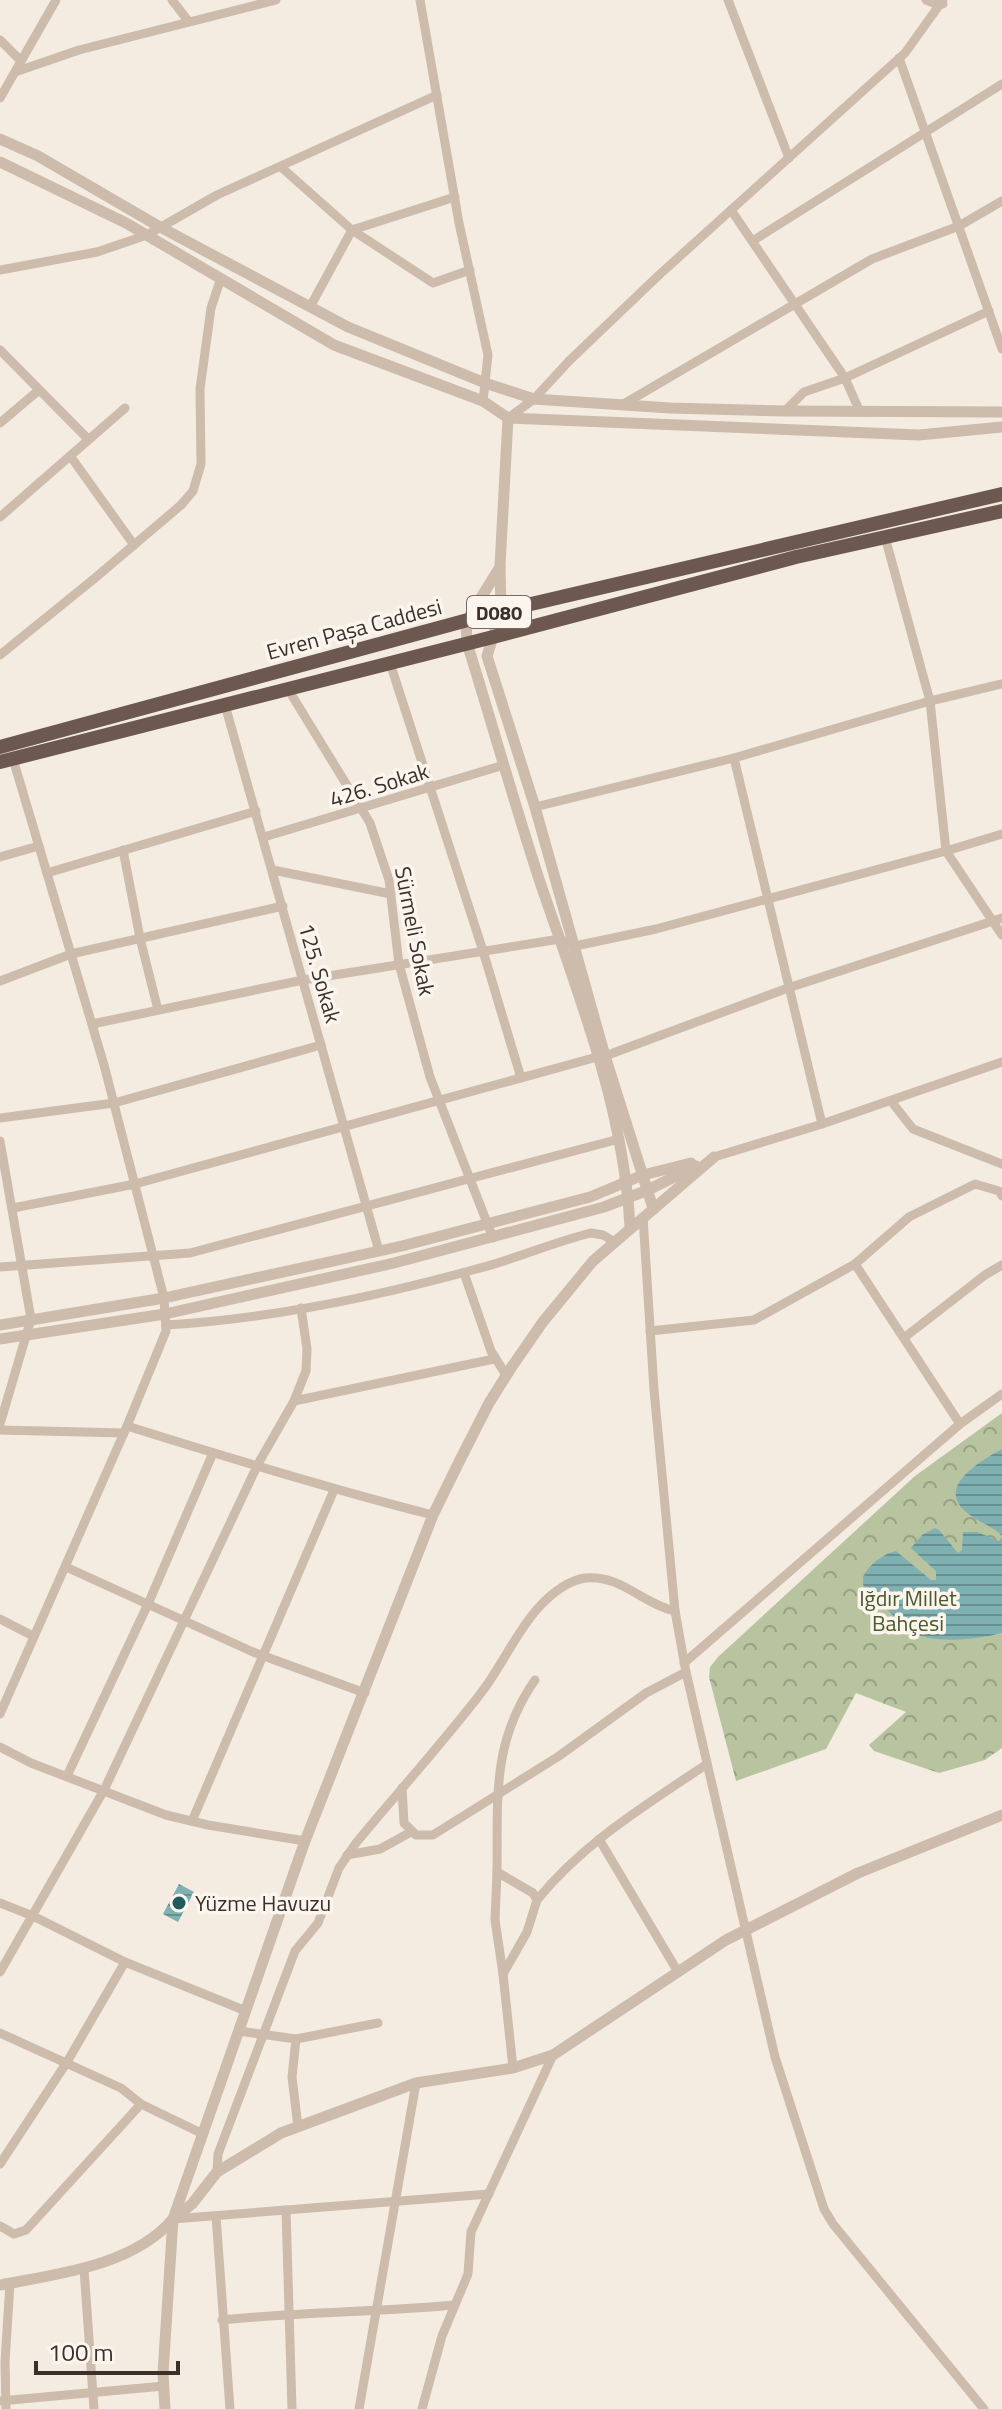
<svg xmlns="http://www.w3.org/2000/svg" width="1002" height="2409" font-family="'Titillium Web',sans-serif">
  <style>
    .forest { fill: url(#forest-crowns) }
    .water { fill: url(#water-rules) }
    .lines { fill: none; stroke-linecap: round; stroke-linejoin: round }
    .minor { stroke: #cdbbac; stroke-width: 9 }
    .tertiary { stroke: #cdbbac; stroke-width: 11 }
    .trunk { stroke: #6c584f; stroke-width: 14 }
    .poi-dot { fill: #1f5a5e; stroke: #fbf5ee; stroke-width: 3 }
    .labels { text-anchor: middle; dominant-baseline: central; stroke-width: 7; stroke-linejoin: round; paint-order: stroke }
    .shield { fill: #fbf5ee; stroke: #756b66; stroke-width: 2 }
    .shield-label { font-size: 20px; font-weight: bold; fill: #3b302b }
    .street-label { font-size: 22px; fill: #3b302b; stroke: #fbf5ee }
    .park-label { font-size: 22px; fill: #4a5a2e; stroke: #fbf5ee }
    .poi-label { font-size: 22px; fill: #3b302b; stroke: #fbf5ee; text-anchor: start }
  </style>
  <defs>
    <pattern id="forest-crowns" width="20" height="18" patternUnits="userSpaceOnUse" patternTransform="scale(2)"><rect width="20" height="18" fill="#b8c4a0"/><path d="M2 6a3 3 0 1 1 6 0M12 15a3 3 0 1 1 6 0" fill="none" stroke="#97a083"/></pattern>
    <pattern id="water-rules" width="6" height="5" patternUnits="userSpaceOnUse" patternTransform="scale(2)"><rect width="6" height="5" fill="#7fb0b2"/><path d="M0 2.5h6" fill="none" stroke="#699091"/></pattern>
  </defs>
  <rect width="100%" height="100%" fill="#f4ebe1"/>
  <path class="forest" d="M1002,1413V1748L985,1760L939,1773L874,1751L869,1745L906,1712L856,1693L826,1749L736,1781L709,1677L710,1667L718,1657L915,1476Z"/>
  <g class="water">
    <path d="M1002,1449V1536C993,1526 980,1523 970,1515C933,1489 977,1463 1002,1449Z"/>
    <path d="M935,1528L939,1530L958,1553L962,1550L963,1532H977L999,1541L1002,1537V1633C973,1640 937,1644 909,1632L863,1585C862,1568 881,1555 896,1551L931,1580H936V1571L911,1548L922,1535Z"/>
    <path d="M179,1884L194,1892L178,1922L163,1914Z"/>
  </g>
  <g class="lines">
    <g class="minor">
      <path d="M172,0L189,22"/>
      <path d="M420,0L459,223L488,355L483,401"/>
      <path d="M728,0L789,158"/>
      <path d="M926,0L939,5L943,4"/>
      <path d="M0,40L21,61"/>
      <path d="M899,58L1002,349"/>
      <path d="M15,72L79,50L276,0"/>
      <path d="M0,98L56,0"/>
      <path d="M281,167L352,230L433,283L470,270"/>
      <path d="M731,210L845,378L860,412"/>
      <path d="M754,240L1002,84"/>
      <path d="M0,270L97,252L147,235L217,195L437,95"/>
      <path d="M310,307L352,230L455,197"/>
      <path d="M0,350L88,439"/>
      <path d="M622,405L872,259L959,226L1002,201"/>
      <path d="M785,411L804,392L845,378L989,311"/>
      <path d="M508,418L534,399L569,361L659,275L905,53L943,0"/>
      <path d="M0,423L39,390"/>
      <path d="M71,457L134,545"/>
      <path d="M0,517L125,408"/>
      <path d="M885,537L930,701L946,851L1002,935"/>
      <path d="M0,655L95,578L181,505L193,491L201,464L200,389L211,308L221,278"/>
      <path d="M390,663L483,951L521,1078"/>
      <path d="M288,689L370,823L389,880L399,964L430,1077L493,1238"/>
      <path d="M225,705L379,1251"/>
      <path d="M734,758L822,1124"/>
      <path d="M535,807L734,758L930,701L1002,684"/>
      <path d="M264,837L504,765"/>
      <path d="M123,850L140,938L158,1010"/>
      <path d="M0,857L39,846"/>
      <path d="M273,870L391,894"/>
      <path d="M47,873L256,811"/>
      <path d="M0,981L71,954L283,906"/>
      <path d="M92,1024L303,980L560,939L575,946L656,929L946,851L1002,834"/>
      <path d="M605,1056L788,988L1002,918"/>
      <path d="M891,1101L913,1129L1002,1164"/>
      <path d="M0,1118L114,1103L321,1045"/>
      <path d="M0,1141L31,1319L0,1424"/>
      <path d="M714,1157L822,1124L1002,1062"/>
      <path d="M13,1208L135,1184L597,1057"/>
      <path d="M643,1217L654,1390L675,1611L686,1672L775,2057L824,2209L833,2224L984,2409"/>
      <path d="M855,1264L960,1424"/>
      <path d="M0,1267L190,1253L619,1139"/>
      <path d="M464,1273L491,1351L506,1375"/>
      <path d="M166,1325C269,1319 380,1296 480,1268C518,1258 554,1242 591,1233L603,1235L613,1241"/>
      <path d="M650,1331L754,1320L855,1264L909,1217L975,1184L999,1191L1002,1196"/>
      <path d="M905,1337L985,1275L1002,1265"/>
      <path d="M294,1401L494,1359"/>
      <path d="M127,1426C229,1458 330,1489 433,1515"/>
      <path d="M0,1430L124,1433"/>
      <path d="M66,1567L253,1652L365,1693"/>
      <path d="M0,1619L33,1636"/>
      <path d="M684,1663L960,1424L1002,1394"/>
      <path d="M0,1714L127,1426L166,1331L164,1298L104,1065L13,759"/>
      <path d="M0,1747L31,1763L166,1815L208,1825L305,1841"/>
      <path d="M67,1776L148,1604L213,1453"/>
      <path d="M402,1788L404,1823L416,1835H433L559,1756L646,1693L686,1672"/>
      <path d="M192,1821L334,1490"/>
      <path d="M599,1839L678,1972"/>
      <path d="M347,1855L380,1849L411,1832"/>
      <path d="M497,1872L495,1920L503,1974"/>
      <path d="M537,1900C583,1843 646,1805 707,1764"/>
      <path d="M0,1903L33,1916L125,1962L246,2011"/>
      <path d="M0,1972L104,1790L258,1464L294,1401L306,1371L307,1349L301,1308"/>
      <path d="M239,2031L296,2039L378,2023"/>
      <path d="M0,2033L121,2088L141,2104L203,2134"/>
      <path d="M296,2039L292,2077L298,2127"/>
      <path d="M513,2068L503,1974L527,1932L537,1900L533,1893L497,1872C498,1800 491,1743 535,1680"/>
      <path d="M0,2164L67,2062L125,1962"/>
      <path d="M217,2172L218,2154L295,1951L318,1923L339,1868L356,1843C397,1793 442,1744 481,1693C502,1666 516,1632 539,1607C551,1594 567,1581 585,1578C620,1574 643,1604 675,1611"/>
      <path d="M286,2210L292,2409"/>
      <path d="M216,2216L230,2409"/>
      <path d="M173,2219L489,2194"/>
      <path d="M0,2226L14,2234L26,2230L141,2104"/>
      <path d="M84,2269L94,2409"/>
      <path d="M222,2320C300,2312 377,2312 455,2305"/>
      <path d="M0,2401L164,2386"/>
      <path d="M6,2409L5,2362L10,2283"/>
      <path d="M359,2409L416,2083"/>
      <path d="M422,2409L442,2336L468,2274L471,2232L553,2055"/>
    </g>
    <g class="tertiary">
      <path d="M0,139L38,156L160,227L348,327L485,383L534,399L670,408L785,411L1002,412"/>
      <path d="M0,162L126,223L334,345L483,401L508,418L919,435L1002,427"/>
      <path d="M508,418L500,566L501,611L487,656L535,807L605,1056L653,1208"/>
      <path d="M500,567L466,622L467,643C492,723 514,803 540,882C578,994 624,1108 630,1227"/>
      <path d="M0,1325L164,1298L402,1246L590,1197L643,1175L691,1163"/>
      <path d="M0,1339L165,1314L394,1263L604,1207L648,1190L696,1166"/>
      <path d="M0,2285C57,2274 133,2266 173,2219L305,1841L433,1515L460,1460L489,1403L513,1365L542,1323L593,1261L714,1157"/>
      <path d="M165,2409L163,2373L173,2219L192,2204L217,2172L281,2133L416,2083L513,2068L553,2055L726,1940L858,1873L1002,1815"/>
    </g>
    <g class="trunk">
      <path d="M0,747L501,611L1002,494"/>
      <path d="M0,762L493,637L796,557L1002,511"/>
    </g>
  </g>
  <circle class="poi-dot" cx="179" cy="1903" r="8"/>
  <g class="labels">
    <rect class="shield" x="467" y="596" width="64" height="32" rx="6"/>
    <g class="shield-label">
      <text x="499" y="612">D080</text>
    </g>
    <g class="street-label">
      <text transform="translate(354 629) rotate(-15)">Evren Paşa Caddesi</text>
      <text transform="translate(379 785) rotate(-17)">426. Sokak</text>
      <text transform="translate(415 931) rotate(79)">Sürmeli Sokak</text>
      <text transform="translate(320 973) rotate(74)">125. Sokak</text>
    </g>
    <g class="park-label">
      <text x="908" y="1598">Iğdır Millet<tspan x="908" dy="25">Bahçesi</tspan></text>
    </g>
    <g class="poi-label">
      <text x="195" y="1903">Yüzme Havuzu</text>
    </g>
  </g>
  <path d="M36 2361v12h142v-12" fill="none" stroke="#3b302b" stroke-width="4"/>
  <text x="48" y="2361" font-size="24" fill="#3b302b" stroke="#fbf5ee" stroke-width="6" paint-order="stroke">100 m</text>
</svg>
